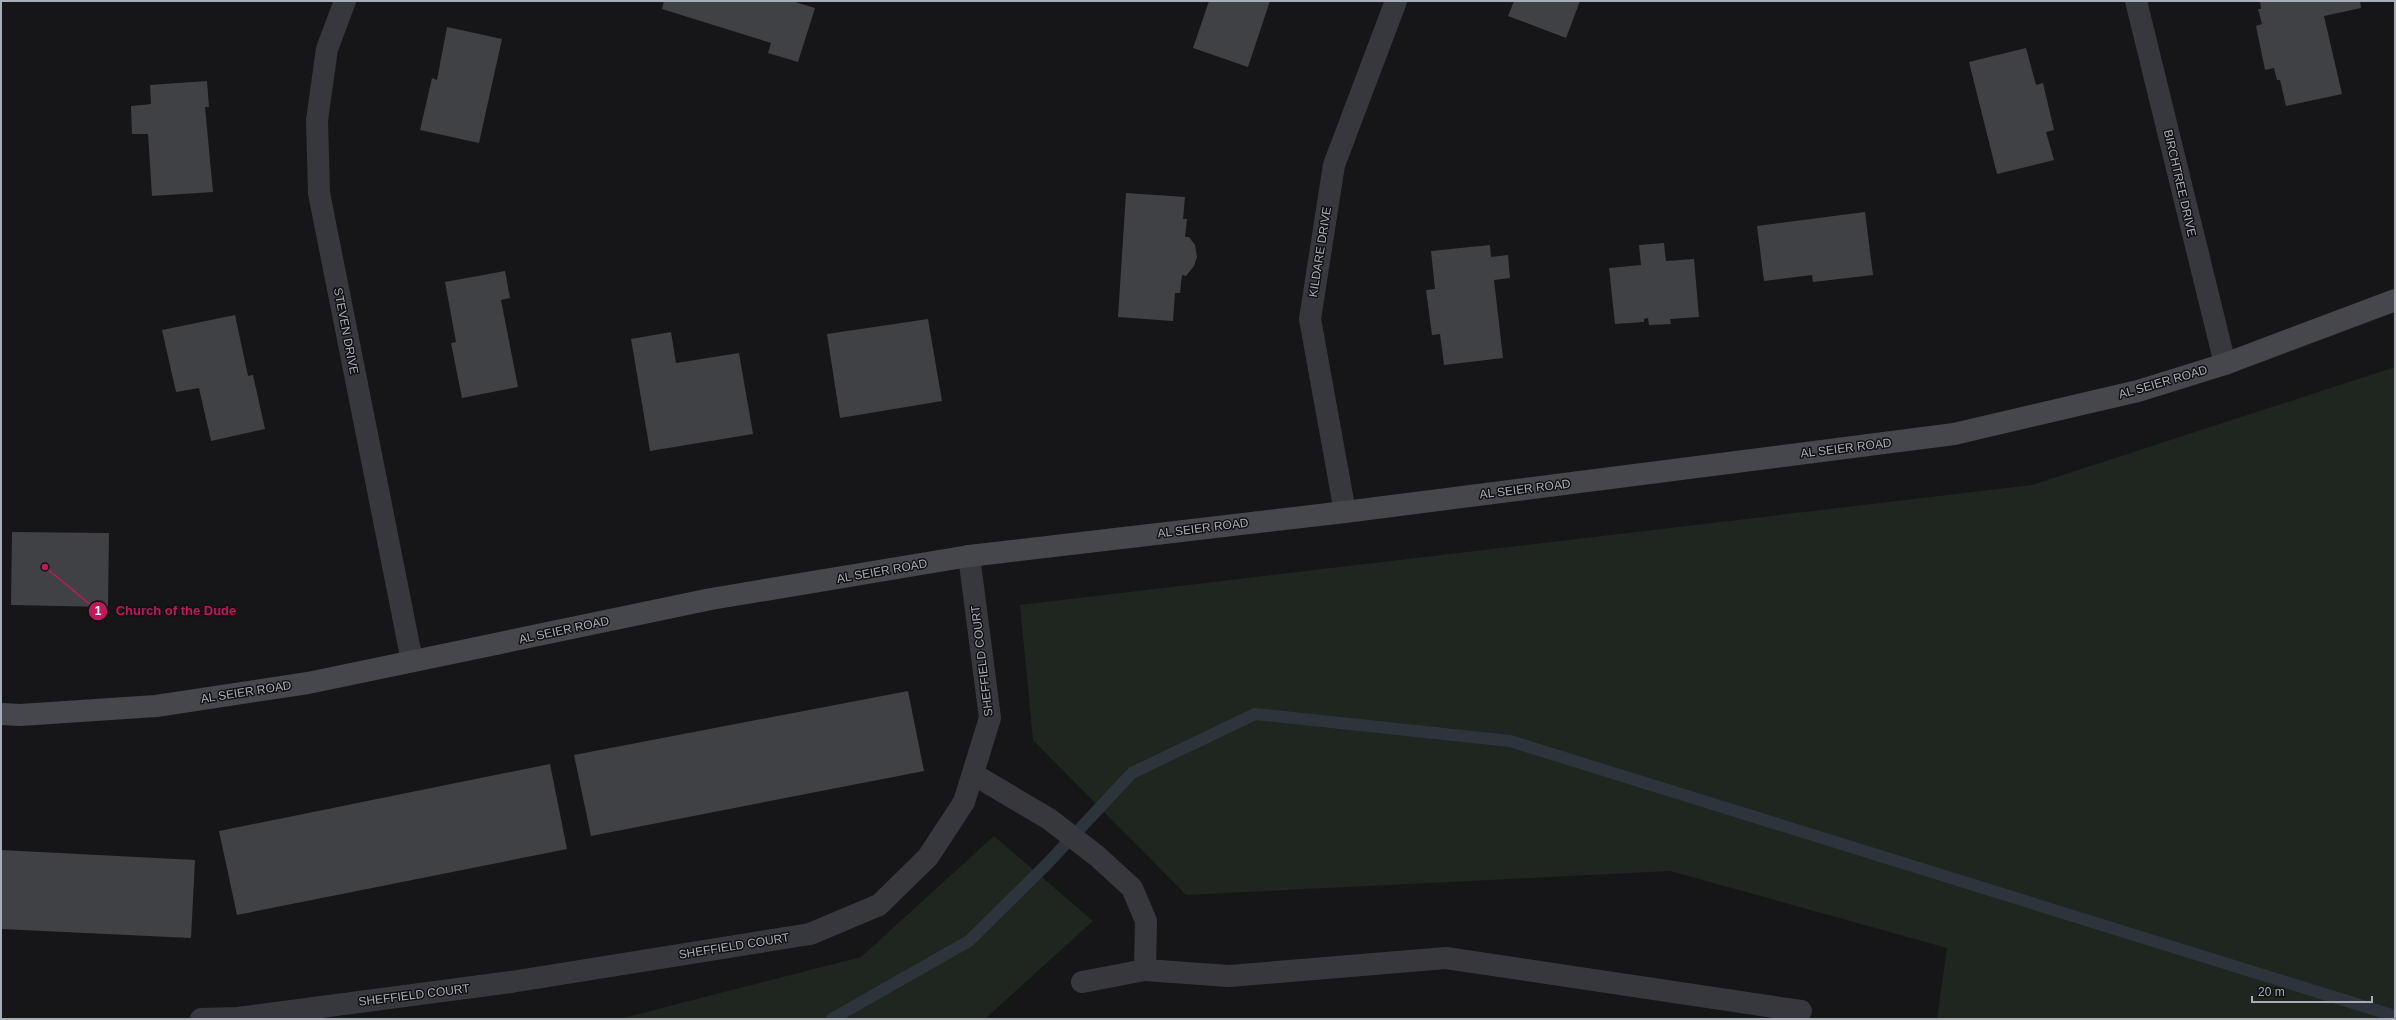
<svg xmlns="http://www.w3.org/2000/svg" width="2396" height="1020" font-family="Arial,sans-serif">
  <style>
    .green { fill: #1e261f }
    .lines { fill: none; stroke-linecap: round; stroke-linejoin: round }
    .stream { stroke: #2c353c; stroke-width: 12 }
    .building { fill: #404145 }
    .street { stroke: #37383d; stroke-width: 22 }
    .secondary { stroke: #45474d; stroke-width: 22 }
    .labels { text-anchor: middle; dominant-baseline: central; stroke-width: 3; stroke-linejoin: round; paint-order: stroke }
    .street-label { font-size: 12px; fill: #a8adb8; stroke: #111113 }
    .leader { fill: none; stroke: #c2185b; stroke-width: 1.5 }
    .callout-dot { fill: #c2185b; stroke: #111113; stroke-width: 1.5 }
    .mark-label { font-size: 12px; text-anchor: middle; font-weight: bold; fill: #fff }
    .callout-label { font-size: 13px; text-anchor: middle; font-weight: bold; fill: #c2185b; stroke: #111113; stroke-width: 3; stroke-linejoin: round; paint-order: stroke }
  </style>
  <rect width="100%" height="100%" fill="#161618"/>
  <g class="green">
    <path d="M2395,367V1019H1937L1947,948L1670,871L1186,895L1033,740L1020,605L2032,485Z"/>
    <path d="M994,836L1093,921L985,1019H619L861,957Z"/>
  </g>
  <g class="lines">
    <path class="stream" d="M832,1019L969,941L1047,864L1132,773L1255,714L1510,741L2395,1016"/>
  </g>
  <g class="building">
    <path d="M664,1H792L815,8L798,62L768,53L771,43L662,9Z"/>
    <path d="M1209,1H1270L1248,67L1193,48Z"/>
    <path d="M1514,1H1580L1566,38L1508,16Z"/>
    <path d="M2260,1H2360L2361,8L2324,16L2342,94L2286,106L2280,80H2277L2274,68L2265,70L2256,26L2262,24L2258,9H2261Z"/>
    <path d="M447,27L502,39L479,143L420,130L432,78L437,80Z"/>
    <path d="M2026,48L2036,85L2043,83L2054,130L2046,132L2054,160L1997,174L1969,62Z"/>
    <path d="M207,81L209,107H205L213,192L152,196L148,134H132L131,106L151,104L150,85Z"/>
    <path d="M1126,193L1185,197L1183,219H1187L1185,237H1189L1195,245L1197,257L1194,266L1186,276L1182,275L1180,293H1175L1173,321L1118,317Z"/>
    <path d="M1865,212L1873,275L1813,282L1812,275L1764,281L1757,226Z"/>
    <path d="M1664,243L1666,261L1694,259L1699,317L1670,319L1671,324L1649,325L1648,318L1644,319V322L1615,324L1609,268L1641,265L1639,245Z"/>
    <path d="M1490,245L1491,257L1508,255L1510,278L1494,280L1503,358L1444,365L1440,334L1432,335L1426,290L1435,289L1431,251Z"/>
    <path d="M505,271L510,298L501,300L518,387L462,398L451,343L456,342L445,282Z"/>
    <path d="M235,315L248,376L253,375L265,429L211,441L199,388L176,392L162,330Z"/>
    <path d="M928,319L942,401L840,418L827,334Z"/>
    <path d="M671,332L676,363L739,353L753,434L650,451L631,339Z"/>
    <path d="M12,532L109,533L108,607L11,605Z"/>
    <path d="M908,691L924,771L591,836L574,755Z"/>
    <path d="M550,764L567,849L237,915L219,831Z"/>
    <path d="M1,850L195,860L191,938L1,929Z"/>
  </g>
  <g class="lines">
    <g class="street">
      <path d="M345,1L327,49L317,120L319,193L412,661"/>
      <path d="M2136,1L2225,364"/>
      <path d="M1345,512L1310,319L1334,165L1396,1"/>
      <path d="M973,774L1049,819L1097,856L1132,888L1146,921L1145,970L1082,982"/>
      <path d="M1145,970L1229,976L1446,958L1801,1011"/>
      <path d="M201,1019L238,1018L511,982L810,934L879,905L928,857L964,802L990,718L969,556"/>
    </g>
    <path class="secondary" d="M1,714L20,715L156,706L308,683L711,599L969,556L1345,512L1954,434L2138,391L2225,364L2395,300"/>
  </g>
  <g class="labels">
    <g class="street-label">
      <text transform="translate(2180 183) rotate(77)">BIRCHTREE DRIVE</text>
      <text transform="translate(1320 252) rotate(-81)">KILDARE DRIVE</text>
      <text transform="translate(346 331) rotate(79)">STEVEN DRIVE</text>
      <text transform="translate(2163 382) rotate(-16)">AL SEIER ROAD</text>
      <text transform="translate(1846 448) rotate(-7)">AL SEIER ROAD</text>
      <text transform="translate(1525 489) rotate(-7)">AL SEIER ROAD</text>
      <text transform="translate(1203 528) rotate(-7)">AL SEIER ROAD</text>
      <text transform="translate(882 571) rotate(-10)">AL SEIER ROAD</text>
      <text transform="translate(564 630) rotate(-12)">AL SEIER ROAD</text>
      <text transform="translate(982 661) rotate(-97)">SHEFFIELD COURT</text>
      <text transform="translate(246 692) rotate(-9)">AL SEIER ROAD</text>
      <text transform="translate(734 946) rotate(-9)">SHEFFIELD COURT</text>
      <text transform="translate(414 995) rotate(-7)">SHEFFIELD COURT</text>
    </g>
  </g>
  <path class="leader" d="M45 567L98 611"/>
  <g class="callout-dot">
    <circle cx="45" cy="567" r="4"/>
    <circle cx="98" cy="611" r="10"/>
  </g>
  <g class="mark-label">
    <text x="98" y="615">1</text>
  </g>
  <g class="callout-label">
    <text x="176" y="615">Church of the Dude</text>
  </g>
  <rect width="2396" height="1020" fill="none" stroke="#a8adb8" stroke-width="4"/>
  <path d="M2252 996v6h120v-6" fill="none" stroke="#a8adb8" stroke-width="2"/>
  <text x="2258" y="996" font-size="12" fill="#a8adb8" stroke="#111113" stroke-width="3" paint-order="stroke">20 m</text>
</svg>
